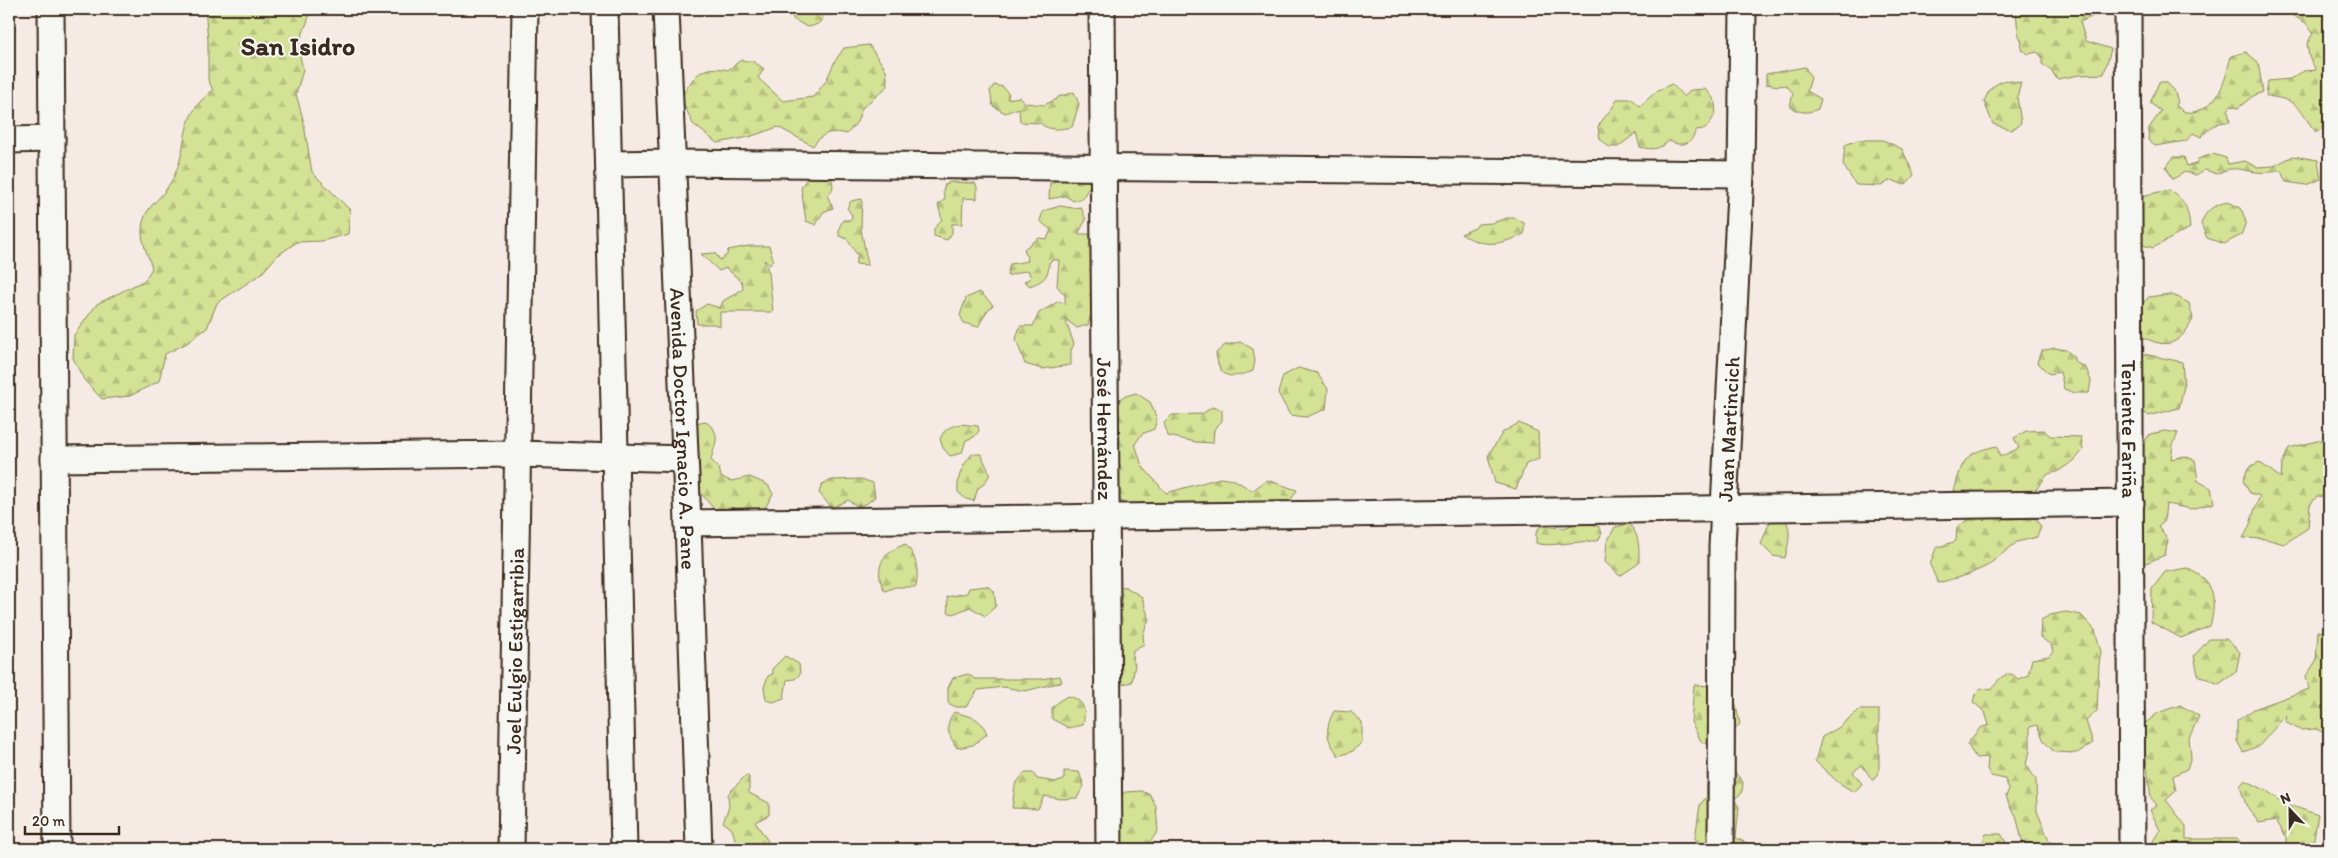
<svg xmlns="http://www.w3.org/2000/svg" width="2338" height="858" font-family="Itim,sans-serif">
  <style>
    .forest { fill: url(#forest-firs); stroke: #88865a }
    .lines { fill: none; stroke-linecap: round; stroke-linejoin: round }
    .minor-casing { stroke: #3b2a1e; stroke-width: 29 }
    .minor { stroke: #f6f6f2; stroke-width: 25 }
    .labels { text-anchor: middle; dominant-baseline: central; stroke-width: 4; stroke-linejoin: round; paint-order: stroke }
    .street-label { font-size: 21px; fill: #3b2a1e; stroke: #f6f6f2 }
    .district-label { font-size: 26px; font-weight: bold; fill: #3b2a1e; stroke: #f6f6f2 }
  </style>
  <defs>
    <pattern id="forest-firs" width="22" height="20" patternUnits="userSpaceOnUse" patternTransform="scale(1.25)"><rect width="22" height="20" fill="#d4e295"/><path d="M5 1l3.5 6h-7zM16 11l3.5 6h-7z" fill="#b7c280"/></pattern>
  </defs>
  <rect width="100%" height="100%" fill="#f6ebe4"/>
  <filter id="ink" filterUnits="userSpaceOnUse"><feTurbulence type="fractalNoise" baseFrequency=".02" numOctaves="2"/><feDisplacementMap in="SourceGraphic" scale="10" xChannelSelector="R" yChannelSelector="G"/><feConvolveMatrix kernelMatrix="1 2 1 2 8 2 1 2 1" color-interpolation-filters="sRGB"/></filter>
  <g filter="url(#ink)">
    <g class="forest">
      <path d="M205,9H308L309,17L298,46L303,70L296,94L303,119L312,172L350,210L348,234L322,241L297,242L277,256L261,274L217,303L207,328L187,343L165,354L159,381L130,396L102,399L84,380L73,358L74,335L97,304L145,280L152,268C149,257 141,242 142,230C143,207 159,202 169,185C192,150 174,119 213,90L208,80V40Z"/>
      <path d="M791,9H825V10C824,21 818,26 807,27L793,19Z"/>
      <path d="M2023,9H2101L2098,14L2080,22L2086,41L2111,49L2104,74L2080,75L2057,79L2051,70L2042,64V57L2037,52L2029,54L2021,50L2022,42L2018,33L2016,11Z"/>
      <path d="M2286,9H2325L2329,34L2326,67L2329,94L2322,129L2316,132C2296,107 2301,100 2266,96L2268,81L2290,79L2304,71L2316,70L2309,57L2307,44L2313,33L2306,23L2288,13Z"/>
      <path d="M869,45L886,70L888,86L862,108L857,122L847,134C831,130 822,133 813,146L778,127L749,137L717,143L693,124L681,98C694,76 700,64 728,70L741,60L754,62L764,69L758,78L783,101L813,97L826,81L835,61L844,48Z"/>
      <path d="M2246,52L2258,62L2263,92L2253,96L2238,108L2231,106L2228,110L2230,122C2216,121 2210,128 2201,137L2193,133L2186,141L2155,146L2148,140L2149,128L2161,111L2150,103L2159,82H2166L2174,90L2178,102L2176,105C2182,112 2188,114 2197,111C2221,102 2225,80 2231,56Z"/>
      <path d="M1805,67L1811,78L1807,91L1821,99L1818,109C1806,114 1800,113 1790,106L1793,93L1786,85L1779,86L1766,84V74Z"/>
      <path d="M2006,80L2021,83L2017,97L2021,123L2012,130L1993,124L1984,102C1988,90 1993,84 2006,80Z"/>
      <path d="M1672,84L1684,97L1691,90L1705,89C1720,102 1718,115 1705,129L1696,130C1691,145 1682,147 1669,141C1658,150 1653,150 1640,147L1636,133L1618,147H1609L1600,139L1598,127C1604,116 1613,110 1617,99H1632L1640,106L1658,90Z"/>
      <path d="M994,85L1003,87L1009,94L1007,99L1020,97L1025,103L1044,105L1057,99L1058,97L1074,92L1079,104L1072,127C1060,129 1050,132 1040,123L1020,122L1019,108L1005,113L993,106L990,91Z"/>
      <path d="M1858,140H1883L1902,149L1914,175L1905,185L1891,180L1881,186L1856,185L1843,165L1845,145Z"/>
      <path d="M2213,154L2226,158L2228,164L2245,161L2256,167L2274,166L2293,156L2318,160L2321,179L2307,185L2286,182L2281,171C2273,172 2264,173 2256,172C2240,170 2233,165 2217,174L2205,170L2196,175L2185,172L2173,179L2166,167L2174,157H2184L2187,166L2196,164L2198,159Z"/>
      <path d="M1088,172L1093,182L1082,198L1074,201L1065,196L1049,199L1050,183L1057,176Z"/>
      <path d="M810,173H829C833,182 836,189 827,195L833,208L823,212L816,225L806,221L801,188Z"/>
      <path d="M951,182L975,183L977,187V199L963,198L962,224H952V233L947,240L934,236V229L942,219L938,205L945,199L943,191L945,184Z"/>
      <path d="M2169,190C2186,200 2188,209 2190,228L2153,248L2136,243V197Z"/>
      <path d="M862,199L861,229L868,265L855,264L858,256L847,239L839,236V228L843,220H851L852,215L847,208L851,201Z"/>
      <path d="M2227,202L2241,208L2246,222L2241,235L2224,244L2207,238L2201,224C2206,209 2213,206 2227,202Z"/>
      <path d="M1060,206L1073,208L1081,207L1086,220L1078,234H1089L1096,251L1092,310L1088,325L1077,328L1065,319L1074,344L1071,350V365L1042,369L1025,364L1016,339L1020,326H1033L1039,313L1059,301L1065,304V295L1057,286L1059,260H1052L1049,263C1049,277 1043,281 1030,286L1024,281L1031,278L1028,270L1007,276L1010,264L1028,261L1024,249L1039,238L1047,239L1051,230L1040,221L1043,211Z"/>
      <path d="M1507,218H1515L1524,223V234C1500,245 1485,248 1461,234L1475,228L1478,224L1492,223Z"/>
      <path d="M749,246H769L773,259L770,265L764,260L769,273L773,312H720V326L714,324H697L696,311L707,304L720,308L723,301L743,289L742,282L726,268L719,271L701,254L715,253L720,260L727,255L728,250Z"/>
      <path d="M980,292L993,305L987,311L978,327L964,323L960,315L966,298Z"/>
      <path d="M2170,294L2189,303L2193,319C2178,349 2163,349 2136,333V310L2149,297Z"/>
      <path d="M1240,342L1253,349L1255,361L1253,371C1231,379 1219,380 1216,353L1225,345Z"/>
      <path d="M2055,348L2066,350L2073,356L2075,362L2086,368L2091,381L2089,393H2075L2064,389L2060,372L2049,374L2037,362L2041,351Z"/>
      <path d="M2144,354L2182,362L2184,386L2179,408L2149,416L2128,401L2126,372Z"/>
      <path d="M1298,368L1317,373L1328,389L1326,409L1306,417L1290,415L1278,393L1283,376Z"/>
      <path d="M1136,393L1150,402L1157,419L1154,429L1142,434L1135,444L1142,466L1166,493L1220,478L1235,480L1252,491L1267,480L1297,490L1289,503L1125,506L1110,487L1115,407L1122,397Z"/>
      <path d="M1212,407L1222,410V421L1214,429L1213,443L1196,442L1168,436L1164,423L1172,415L1202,414Z"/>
      <path d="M705,421C723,434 715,442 711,460L719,468L721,477L731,481L750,477L768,485L773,494L762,513L749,518L732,507L725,514L713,508L695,486L696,423Z"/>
      <path d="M1519,423L1538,432L1539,459L1526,464L1516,489L1495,483L1488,456L1503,432Z"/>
      <path d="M961,424L978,426L979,431L974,437L966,440L962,453L950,456L943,448L940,439C944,429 950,426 961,424Z"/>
      <path d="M2044,430L2050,436L2081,437L2083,450L2075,460L2057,472L2048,474L2034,492L2025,497L1954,491C1963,460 1963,453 1997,446L2000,457L2019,448L2014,438L2026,431Z"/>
      <path d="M2165,431L2178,433L2173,445L2171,459L2184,456L2195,460L2198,481L2211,488L2214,503L2191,509L2166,504L2164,522L2158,527L2168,540L2165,555L2146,563L2137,555L2142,445L2150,434Z"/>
      <path d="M2325,439H2329V497L2317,496L2310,505L2308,528L2284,544L2266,539L2243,538C2252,525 2253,510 2260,496L2250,493L2243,481L2248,468L2259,462L2281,478L2282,464L2289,448Z"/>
      <path d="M972,454H981L990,474L984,484L978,488L974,501L966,499L958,492C957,476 962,466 972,454Z"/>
      <path d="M861,479L873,483L875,497L866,504L857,506L848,500L832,508L819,493L822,484L832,480Z"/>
      <path d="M1998,511L2008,519L2035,518L2041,527L2037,537L2017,542L1987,566L1967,575L1938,583L1930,565L1936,548L1956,541L1957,527L1981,512Z"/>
      <path d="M1782,514C1793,529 1789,541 1785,558L1773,556L1761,544L1772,516Z"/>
      <path d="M1591,523L1599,527L1602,533L1598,541C1584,540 1546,548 1536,543V533L1540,526L1564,528L1574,524Z"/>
      <path d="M1630,524C1640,537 1639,548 1639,563L1620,576L1605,562L1607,542L1615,527Z"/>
      <path d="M905,544C917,557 919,569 916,587H895L885,591C878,581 877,564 887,554C891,550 899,547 905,544Z"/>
      <path d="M2187,568C2193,572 2203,576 2207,582C2216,595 2214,612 2210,626L2181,638L2151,622L2152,589L2165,572Z"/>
      <path d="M987,586L994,591L996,606L985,616L970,607L953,614L948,612L947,597L967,593L969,588Z"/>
      <path d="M1113,586L1126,587L1142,597L1149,619L1143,634L1144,644L1133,650L1132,660L1135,664L1132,682L1118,685Z"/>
      <path d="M2066,612L2081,615L2095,630L2101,652L2099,664L2097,711L2086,721L2093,743L2077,753L2054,752L2044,741L2037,725L2030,727V751L2026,764L2036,780L2037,811L2049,840L2059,849H2024L2016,815L2011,809L2006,796L2009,789L2005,779L1991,776L1987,769L1988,757L1976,758L1967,744L1980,728L1989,725L1985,712L1973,702L1975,694L1981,688L1992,690C1997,681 2001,674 2012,674L2018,679L2028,675L2032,659L2049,656L2053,651L2051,645L2040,637L2041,620L2050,615Z"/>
      <path d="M2318,631L2329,632V735L2316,729L2300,730L2285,722L2286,715L2259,746L2243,752L2237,741V721L2254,709L2309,689L2306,676L2316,661Z"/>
      <path d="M2209,639H2226L2240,652L2236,672L2219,684L2198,675L2194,656Z"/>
      <path d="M785,656L799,664L800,674L795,679L787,680L784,698L773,702L766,700L764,687L768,676L773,674L772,669Z"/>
      <path d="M968,674L975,679H1041L1060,676L1062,682L1025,691L1004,687L978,690L966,707H956L948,703V688L953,678Z"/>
      <path d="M1694,685L1732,687L1740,724L1724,742L1702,743L1691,722Z"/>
      <path d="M1068,696C1085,700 1086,710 1083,725L1069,728L1052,719V708L1062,699Z"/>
      <path d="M2180,705L2199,716L2189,738L2191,756L2187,769L2173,776L2176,791L2166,800L2186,826V839H2238L2244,849H2148L2160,830L2150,810L2157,805L2151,798L2145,751L2138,729L2158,713Z"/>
      <path d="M1859,710H1879V771L1873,781L1862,765L1853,772L1862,784L1854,792L1839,783L1815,761L1822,737L1838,728Z"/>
      <path d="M1334,711L1351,712L1362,722V742L1353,751L1339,756C1326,739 1324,730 1334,711Z"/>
      <path d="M954,712C969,717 980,715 987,734L973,745L957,748C948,734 944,726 954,712Z"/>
      <path d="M1732,769L1743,782L1742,793L1734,799L1739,807L1736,838L1759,849H1701L1695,838L1700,805L1707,796L1706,788L1709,775Z"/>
      <path d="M1064,771L1079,772L1084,786L1077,798L1061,799L1044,796L1038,809L1012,808L1015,785L1024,773H1033L1037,779L1057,782L1064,780Z"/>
      <path d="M746,775L749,777V793L769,803V815L755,822L768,841L766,849H736L734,846L736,842L732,829L723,822L729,807L728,794Z"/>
      <path d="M2245,780L2267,791L2284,803L2318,815L2313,844L2323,849H2286V837L2276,820L2259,823L2246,805L2240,786Z"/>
      <path d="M1142,791L1150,795L1156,806L1158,831L1145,849H1105L1113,798L1126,792Z"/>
      <path d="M1986,834H2001L2010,849H1980Z"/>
    </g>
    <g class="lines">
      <g class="minor-casing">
        <g id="minor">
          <path d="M51,9L57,849"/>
          <path d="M605,9L624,849"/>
          <path id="s1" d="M666,9L688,523L699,849"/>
          <path id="s2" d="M1102,9L1109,849"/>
          <path id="s3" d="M2128,9L2132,849"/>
          <path d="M9,140L52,139"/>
          <path d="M610,164L672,163L1741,174"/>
          <path d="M54,459L518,454L685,459"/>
          <path d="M688,523L2131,503"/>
          <path id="s4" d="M511,849L525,9"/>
          <path id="s5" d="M1721,849L1722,547L1741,174L1743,9"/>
        </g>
      </g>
      <use href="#minor" class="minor"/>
    </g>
  </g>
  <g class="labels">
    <g class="street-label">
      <text stroke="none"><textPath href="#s1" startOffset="420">Avenida Doctor Ignacio A. Pane</textPath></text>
      <text stroke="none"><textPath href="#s2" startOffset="420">José Hernández</textPath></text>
      <text stroke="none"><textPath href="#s5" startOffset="420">Juan Martincich</textPath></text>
      <text stroke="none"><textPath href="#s3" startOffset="420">Teniente Fariña</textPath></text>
      <text stroke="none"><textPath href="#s4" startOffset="198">Joel Eulgio Estigarribia</textPath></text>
    </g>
    <g class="district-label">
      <text x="298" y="46">San Isidro</text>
    </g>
  </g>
  <rect width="2338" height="858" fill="none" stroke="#f6f6f2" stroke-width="30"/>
  <rect x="15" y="15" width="2308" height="828" fill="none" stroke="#3b2a1e" stroke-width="2" filter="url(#ink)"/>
  <g transform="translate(2290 810) rotate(338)" stroke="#f6f6f2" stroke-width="4" paint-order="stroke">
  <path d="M0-4L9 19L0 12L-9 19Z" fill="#3b2a1e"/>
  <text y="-8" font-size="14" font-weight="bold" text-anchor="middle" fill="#3b2a1e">N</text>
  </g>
  <path d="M25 826v8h94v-8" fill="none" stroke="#3b2a1e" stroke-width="2.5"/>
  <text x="32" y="826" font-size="15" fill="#3b2a1e" stroke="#f6f6f2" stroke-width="4" paint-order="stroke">20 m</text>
</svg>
